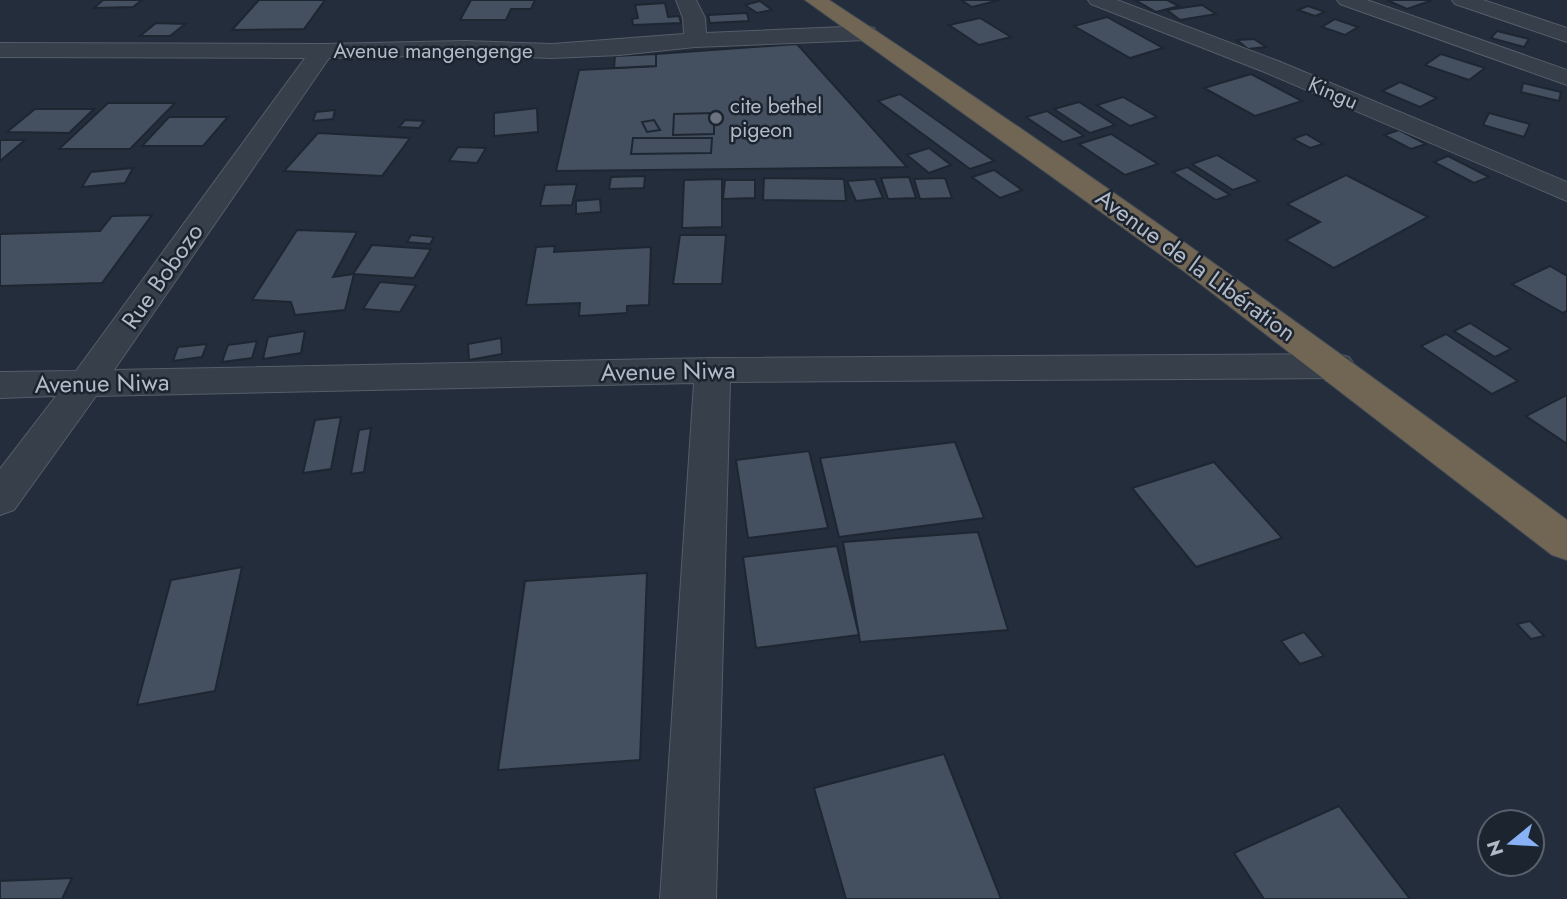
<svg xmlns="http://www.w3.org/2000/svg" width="1567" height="899" font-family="Jost,sans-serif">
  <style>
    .building { fill: #445060; stroke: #1e2632; stroke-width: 2 }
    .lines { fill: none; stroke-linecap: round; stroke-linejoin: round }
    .street-casing { stroke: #555d69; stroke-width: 2 }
    .highway-casing { stroke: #424a56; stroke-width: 2 }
    .street { fill: #373f4b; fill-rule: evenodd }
    .highway { fill: #716654; fill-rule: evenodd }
    .worship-dot { fill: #6b7280; stroke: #1c2430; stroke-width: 2.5 }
    .labels { text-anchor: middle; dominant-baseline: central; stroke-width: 5; stroke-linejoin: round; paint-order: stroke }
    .far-street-label { font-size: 21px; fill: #b2bac7; stroke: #1c2430 }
    .far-poi-label { font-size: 21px; fill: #b2bac7; stroke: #1c2430; text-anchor: start }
    .street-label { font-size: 24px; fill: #b2bac7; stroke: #1c2430 }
  </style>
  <rect width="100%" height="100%" fill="#232d3b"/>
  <g class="building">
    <path d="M103,0H142L133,7L94,8Z"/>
    <path d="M259,0H325L304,29L232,30Z"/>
    <path d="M471,0H535L531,9H511L506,20H460Z"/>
    <path d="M961,0H1000L972,7Z"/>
    <path d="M1135,0H1167L1179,6L1156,12Z"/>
    <path d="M1393,0H1427L1430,1L1407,9L1389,1Z"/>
    <path d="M760,1L772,10L757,13L745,5Z"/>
    <path d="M665,3L668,17L679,16L681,23L633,25L632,19L638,18L635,5Z"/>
    <path d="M1202,5L1216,14L1180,20L1167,10Z"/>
    <path d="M1308,6L1325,12L1315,16L1298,10Z"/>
    <path d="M747,13L749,21L710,23L708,15Z"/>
    <path d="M1107,17L1163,48L1130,58L1074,26Z"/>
    <path d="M980,18L1011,37L979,45L949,25Z"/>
    <path d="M1335,19L1358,27L1345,35L1322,27Z"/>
    <path d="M156,23L185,24L170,36H140Z"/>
    <path d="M1497,31L1529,39L1524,47L1491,38Z"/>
    <path d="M1254,39L1266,47L1248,49L1237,40Z"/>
    <path d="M797,44L907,167L556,171L579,70L656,66V54Z"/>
    <path d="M656,54V66L614,68L615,56Z"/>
    <path d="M1441,54L1485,68L1469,80L1425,65Z"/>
    <path d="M1251,74L1302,101L1255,116L1204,88Z"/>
    <path d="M1400,82L1437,98L1420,107L1382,91Z"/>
    <path d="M1523,83L1561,92L1559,101L1521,92Z"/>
    <path d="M900,94L994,161L970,169L878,101Z"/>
    <path d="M1123,97L1157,117L1130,126L1097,105Z"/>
    <path d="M1079,102L1115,125L1090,133L1054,109Z"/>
    <path d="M108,103H175L130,149H59Z"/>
    <path d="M537,108L538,132L494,136V113Z"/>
    <path d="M35,109H94L69,133L7,132Z"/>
    <path d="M335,110L333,119L313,121L316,112Z"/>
    <path d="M1047,111L1084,136L1063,142L1026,117Z"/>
    <path d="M714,113V134L673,135L674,114Z"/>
    <path d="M1489,113L1530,124L1524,137L1483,125Z"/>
    <path d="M169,117H228L203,146H142Z"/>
    <path d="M405,120L424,121L419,128L399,127Z"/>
    <path d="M654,120L660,130L647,132L642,122Z"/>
    <path d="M1399,130L1426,144L1411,149L1384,135Z"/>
    <path d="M318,133L410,138L382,176L284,171Z"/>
    <path d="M1111,134L1158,164L1125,175L1079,144Z"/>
    <path d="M1306,134L1323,144L1310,148L1293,139Z"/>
    <path d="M633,138H712L711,153L631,154Z"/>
    <path d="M0,140H25L0,161Z"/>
    <path d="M458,147L486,148L477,163L449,161Z"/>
    <path d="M929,148L951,165L929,173L907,155Z"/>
    <path d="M1217,155L1259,181L1233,190L1192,164Z"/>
    <path d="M1448,156L1489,177L1474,183L1434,162Z"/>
    <path d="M1187,167L1230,195L1216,200L1173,172Z"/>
    <path d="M133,168L125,183L82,187L91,172Z"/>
    <path d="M994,170L1022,190L1000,198L972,177Z"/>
    <path d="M1346,175L1428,217L1334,268L1286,240L1320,222L1287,204Z"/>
    <path d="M645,176L644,188L609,189L611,177Z"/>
    <path d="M909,177L916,198L888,199L881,178Z"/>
    <path d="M764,178L844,179L846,201L763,200Z"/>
    <path d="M945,178L952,198L920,199L914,179Z"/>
    <path d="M722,179V227L682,228L684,180Z"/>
    <path d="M875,179L883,198L856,201L847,181Z"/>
    <path d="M725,180H755V198L723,199Z"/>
    <path d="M577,184L572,205L540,206L545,185Z"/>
    <path d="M600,199L601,212L576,214V201Z"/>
    <path d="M152,215L102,283L0,286V234L100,231L112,216Z"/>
    <path d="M297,230L357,232L333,277L354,274L345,310L295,315L291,302L252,300Z"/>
    <path d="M411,235L434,237L430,244L407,242Z"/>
    <path d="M680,235H726L722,284H673Z"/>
    <path d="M372,245L431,249L414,278L353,274Z"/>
    <path d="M555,246L554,252L651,247L649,305L627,306V313L579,316L580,303L526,305L536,247Z"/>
    <path d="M1550,266L1567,276V311L1563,313L1512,284Z"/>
    <path d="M380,282L416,285L400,312L363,309Z"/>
    <path d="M1470,323L1511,349L1495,357L1454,331Z"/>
    <path d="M305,331L301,353L263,359L268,337Z"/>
    <path d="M1446,334L1518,381L1492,394L1421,346Z"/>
    <path d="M501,338L502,354L469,360L468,344Z"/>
    <path d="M257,341L252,358L222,362L228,345Z"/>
    <path d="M207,344L202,357L173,361L178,347Z"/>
    <path d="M1567,395V444L1526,416Z"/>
    <path d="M341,417L331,469L303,473L315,420Z"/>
    <path d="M371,428L364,472L351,474L359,430Z"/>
    <path d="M955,442L984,518L839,537L820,458Z"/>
    <path d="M809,451L828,528L748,538L736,460Z"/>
    <path d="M1214,462L1282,538L1196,567L1132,488Z"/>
    <path d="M978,532L1008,630L860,642L843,542Z"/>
    <path d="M837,546L859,635L756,648L743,557Z"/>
    <path d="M242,567L215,691L137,705L171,580Z"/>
    <path d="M647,573L640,760L498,770L525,581Z"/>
    <path d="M1530,621L1544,636L1531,639L1517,624Z"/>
    <path d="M1304,632L1324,656L1300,664L1281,641Z"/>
    <path d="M944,754L1001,899H846L814,788Z"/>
    <path d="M1339,806L1410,899H1264L1234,853Z"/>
    <path d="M72,878L62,899H0V881Z"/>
  </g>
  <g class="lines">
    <g class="street-casing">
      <g id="street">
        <path d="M676,0H696L705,18L706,33L866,26L874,28L877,33L874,38L866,40L695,47L620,55L552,58L465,55L329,58L114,370L713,358L1337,354L1349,357L1355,366L1349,375L1337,378L730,382L716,899H660L694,383L96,396L14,510L0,515V469L56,396L0,398V372L76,371L305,58L0,57V43L322,44L465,41L552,44L684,34L683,18Z"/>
        <path d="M1088,0H1117L1278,61L1567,182V201L1262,71L1091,4Z"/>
        <path d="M1337,0H1367L1567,70V85L1340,4Z"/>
        <path d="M1452,0H1483L1567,28V42L1455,4Z"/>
      </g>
    </g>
    <g class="highway-casing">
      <path id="highway" d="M805,0H829C1081,165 1325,341 1567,520V560L1552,555L1185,272Z"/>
    </g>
    <use href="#street" class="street"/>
    <use href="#highway" class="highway"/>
  </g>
  <circle class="worship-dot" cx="716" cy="118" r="7"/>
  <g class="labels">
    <g class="far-street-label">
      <text x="433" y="51">Avenue mangengenge</text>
      <text transform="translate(1333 93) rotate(23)">Kingu</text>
    </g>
    <g class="far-poi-label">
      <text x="730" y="106">cite bethel<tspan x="730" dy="24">pigeon</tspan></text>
    </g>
    <g class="street-label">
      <text transform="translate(1196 265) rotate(36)">Avenue de la Libération</text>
      <text transform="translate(162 276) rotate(-55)">Rue Bobozo</text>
      <text transform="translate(668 371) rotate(-1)">Avenue Niwa</text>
      <text transform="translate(102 383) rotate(-1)">Avenue Niwa</text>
    </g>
  </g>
  <g transform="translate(1511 843) rotate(252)"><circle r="33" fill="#1c2430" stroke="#58606c" stroke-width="2"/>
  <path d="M0-5L12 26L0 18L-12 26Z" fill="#88b1f6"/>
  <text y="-10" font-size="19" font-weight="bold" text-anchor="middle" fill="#b2bac7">N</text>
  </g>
</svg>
